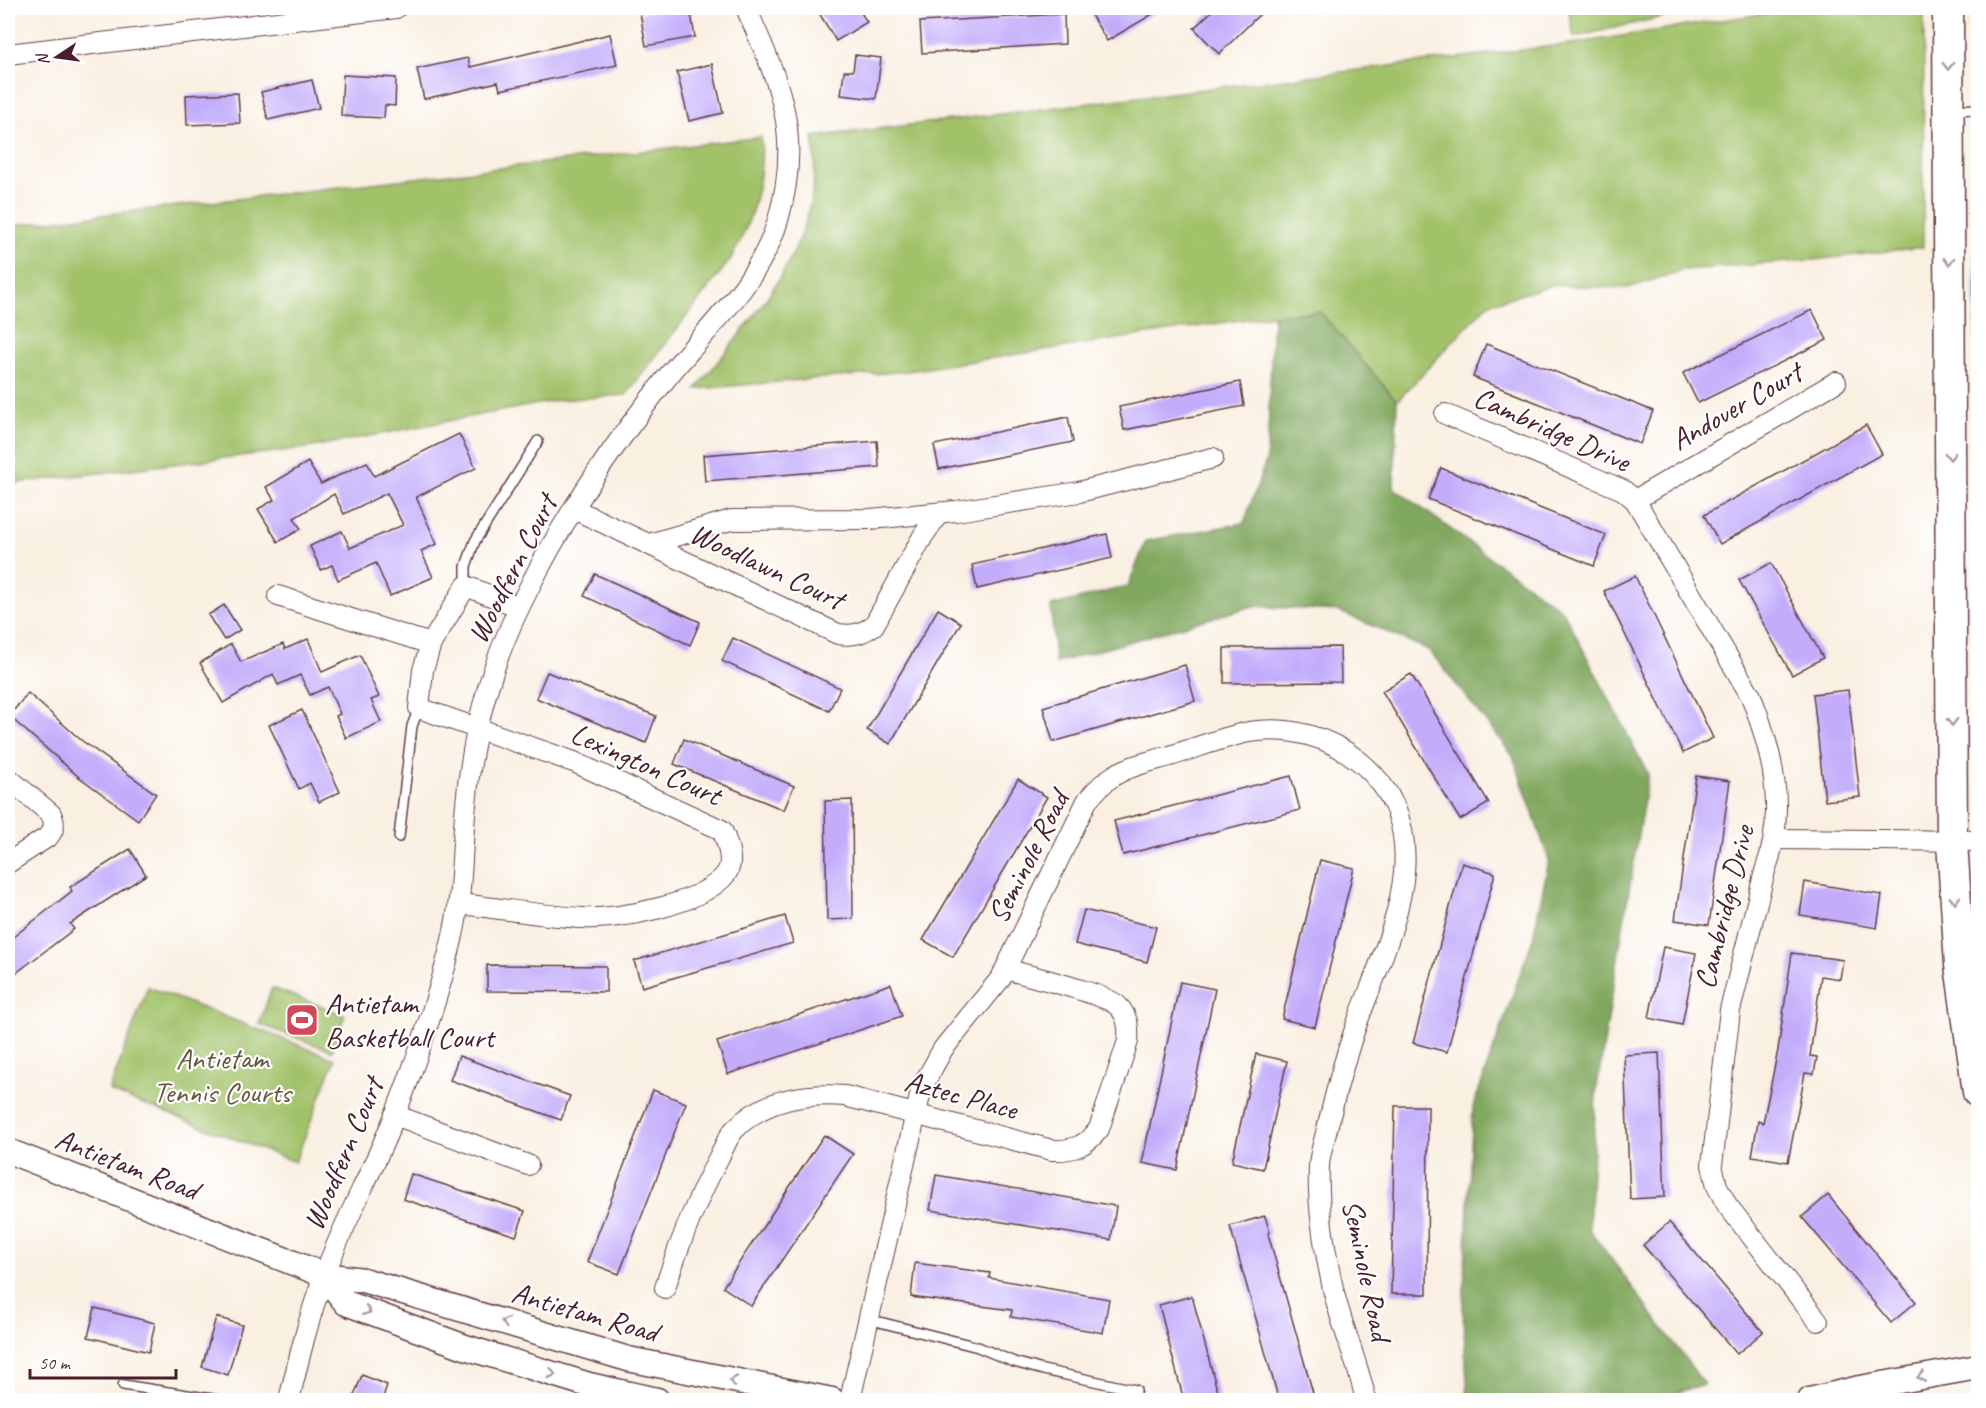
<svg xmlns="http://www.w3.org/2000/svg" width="1986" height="1408" font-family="Caveat,sans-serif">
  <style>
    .green { fill: #a2c26a; stroke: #76704a; stroke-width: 1.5 }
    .forest { fill: #81a85e; stroke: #666444; stroke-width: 1.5 }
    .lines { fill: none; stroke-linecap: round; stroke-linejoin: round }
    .stream { stroke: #6ca0d8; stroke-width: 6 }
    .building { fill: #c3adfb }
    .service-casing { stroke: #643e46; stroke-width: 12 }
    .minor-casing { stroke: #643e46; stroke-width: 22 }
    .tertiary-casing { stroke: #643e46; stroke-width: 27 }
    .primary-casing { stroke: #643e46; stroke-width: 33 }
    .service { stroke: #fff; stroke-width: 9 }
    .minor { stroke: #fff; stroke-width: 20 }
    .tertiary { stroke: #fff; stroke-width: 24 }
    .primary { stroke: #fff; stroke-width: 30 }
    .oneway { stroke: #ae9aa0 }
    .labels { text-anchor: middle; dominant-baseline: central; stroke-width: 4.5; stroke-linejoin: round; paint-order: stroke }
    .street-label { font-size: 30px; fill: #4a1f2b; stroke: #fff }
    .poi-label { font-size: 30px; fill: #4a1f2b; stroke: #fff; text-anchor: start }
    .park-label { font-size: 30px; fill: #695841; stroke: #fff }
  </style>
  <rect width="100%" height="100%" fill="#fff"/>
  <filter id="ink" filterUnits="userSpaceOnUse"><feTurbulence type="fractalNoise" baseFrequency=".0167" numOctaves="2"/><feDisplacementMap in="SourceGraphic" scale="12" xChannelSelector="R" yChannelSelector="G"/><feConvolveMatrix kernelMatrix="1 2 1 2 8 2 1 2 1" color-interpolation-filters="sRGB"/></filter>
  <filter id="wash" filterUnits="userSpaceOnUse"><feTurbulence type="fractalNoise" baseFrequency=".008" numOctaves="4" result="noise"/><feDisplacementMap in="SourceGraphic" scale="24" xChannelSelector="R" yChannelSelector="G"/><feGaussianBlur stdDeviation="1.35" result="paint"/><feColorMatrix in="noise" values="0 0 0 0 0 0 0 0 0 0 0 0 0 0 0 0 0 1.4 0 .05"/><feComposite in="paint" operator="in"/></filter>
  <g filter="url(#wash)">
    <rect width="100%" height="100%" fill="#f9f0e2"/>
    <g class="green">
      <path d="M1568,8H1675L1676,14L1574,37Z"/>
      <path d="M1799,8H1924L1923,247L1813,260L1683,270L1628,288L1553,285L1488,304L1397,401L1320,312L1273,315L908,371L696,389C756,313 827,241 813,137L1578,43Z"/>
      <path d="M761,137C764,182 753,221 730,260L626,395L559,400L307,448L8,484V226Z"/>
      <path d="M148,987L335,1059L295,1162L109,1091Z"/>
      <path d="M272,988L345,1015L332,1051L259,1024Z"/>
    </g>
    <path class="forest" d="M1320,312L1397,401L1394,488L1563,611L1648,774L1596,1093L1589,1229L1704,1384L1654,1400H1468L1463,1310L1473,1107L1533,938L1549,860L1513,756L1429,650L1338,611L1253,606L1055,663L1051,606L1128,586L1146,541L1244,523L1267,458L1273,315Z"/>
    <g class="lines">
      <g class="stream">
        <path d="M1408,8L1411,11"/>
        <path d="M1978,174V381"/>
      </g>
    </g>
    <g id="blocks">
      <g class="building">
        <path d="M669,8H690L695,37L646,46L640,13Z"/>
        <path d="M816,8H858L867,22L836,41Z"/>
        <path d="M1102,8H1163L1107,41L1091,15Z"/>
        <path d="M1215,8H1266L1219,54L1194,28Z"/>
        <path d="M1064,14L1065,44L922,53L920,22Z"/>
        <path d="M610,34L617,65L500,90L498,82L424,99L417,69L468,58L470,67Z"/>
        <path d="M855,55L881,58L876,99L841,95L844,71H853Z"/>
        <path d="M712,64L723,113L689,121L677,72Z"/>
        <path d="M343,75L396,78L395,106L385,105L384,118L341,116Z"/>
        <path d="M312,80L319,108L268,120L261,92Z"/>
        <path d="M238,93L240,123L187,125L186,95Z"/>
        <path d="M1812,310L1827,340L1698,403L1683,373Z"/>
        <path d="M1486,344L1653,411L1640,444L1473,377Z"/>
        <path d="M1240,382L1244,406L1124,430L1119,407Z"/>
        <path d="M1068,417L1073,442L939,469L934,445Z"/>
        <path d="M1866,425L1882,454L1720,544L1704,515Z"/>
        <path d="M459,434L476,468L416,497L437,544L421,551L433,577L390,596L376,563L338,580L332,565L321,570L310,546L342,531L350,548L403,525L387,493L344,514L334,494L294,518L301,529L278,542L258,509L274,500L266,487L308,462L321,484L367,462L374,476Z"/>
        <path d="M877,441L879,467L705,481L703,455Z"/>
        <path d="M1441,468L1606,535L1594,566L1428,499Z"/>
        <path d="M1107,534L1112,558L977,589L972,565Z"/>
        <path d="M1771,563L1823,658L1792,675L1739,580Z"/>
        <path d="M595,574L700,622L690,645L584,596Z"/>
        <path d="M1635,576L1713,738L1683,753L1604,591Z"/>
        <path d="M224,605L240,630L224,640L208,615Z"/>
        <path d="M938,609L961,623L890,744L867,730Z"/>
        <path d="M733,638L840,688L829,711L722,661Z"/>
        <path d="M308,639L322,672L360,655L379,697L371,700L381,722L346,738L336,716L340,714L328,687L310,695L300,675L278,685L273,674L223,703L200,663L231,644L241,662L283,644L285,649Z"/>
        <path d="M1340,647L1341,682L1224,683V648Z"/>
        <path d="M1185,665L1195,701L1053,742L1043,707Z"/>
        <path d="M547,672L656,716L646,743L536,698Z"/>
        <path d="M1411,674L1489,803L1460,820L1382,691Z"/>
        <path d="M1848,690L1860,797L1825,801L1813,694Z"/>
        <path d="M28,693L81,740L156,794L138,820L79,777L9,716Z"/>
        <path d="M302,710L340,792L319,802L310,783L299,789L269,725Z"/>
        <path d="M684,739L794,786L784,810L674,764Z"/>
        <path d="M1291,776L1300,810L1123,855L1114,821Z"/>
        <path d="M1696,776L1730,781L1709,925L1675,920Z"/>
        <path d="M1018,779L1047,797L953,957L923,940Z"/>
        <path d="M852,800L853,919L827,920L825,801Z"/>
        <path d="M130,849L146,875L70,924L74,929L16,973L8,962V941L72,891L70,887Z"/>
        <path d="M1320,860L1354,868L1315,1027L1282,1019Z"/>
        <path d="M1462,863L1495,873L1447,1052L1413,1043Z"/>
        <path d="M1805,882L1882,895L1877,928L1800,915Z"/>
        <path d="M1084,910L1156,927L1147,962L1075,944Z"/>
        <path d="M785,916L793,943L642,987L634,961Z"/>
        <path d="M1663,947L1696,953L1682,1025L1649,1018Z"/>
        <path d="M1792,953L1843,960L1840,979L1821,976L1810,1056L1817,1057L1814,1074L1805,1073L1788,1162L1752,1156L1758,1121L1763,1123L1778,1050Z"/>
        <path d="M487,965L606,966V992L487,991Z"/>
        <path d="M1180,982L1215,989L1177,1170L1142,1163Z"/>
        <path d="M891,984L902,1016L728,1074L717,1042Z"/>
        <path d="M1659,1053L1665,1197L1630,1199L1624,1055Z"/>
        <path d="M1256,1054L1287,1061L1263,1169L1232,1162Z"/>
        <path d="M459,1056L570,1096L561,1120L450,1080Z"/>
        <path d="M653,1090L686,1103L619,1274L587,1262Z"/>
        <path d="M1395,1106H1428L1427,1294H1391Z"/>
        <path d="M824,1135L853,1154L751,1306L723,1287Z"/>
        <path d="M411,1174L525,1211L516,1236L403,1199Z"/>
        <path d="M936,1175L1116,1206L1111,1240L930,1210Z"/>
        <path d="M1828,1195L1916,1302L1891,1323L1802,1217Z"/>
        <path d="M1265,1216L1270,1233L1268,1234L1313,1393L1285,1401H1279L1230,1226Z"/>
        <path d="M1669,1222L1763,1332L1737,1354L1643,1245Z"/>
        <path d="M915,1263L990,1273L989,1278L1109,1299L1103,1333L1011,1317L1012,1310L911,1297Z"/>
        <path d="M1192,1296L1220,1401H1184L1159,1305Z"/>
        <path d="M95,1308L155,1323L149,1352L88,1337Z"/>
        <path d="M216,1317L242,1325L228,1375L202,1367Z"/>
        <path d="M362,1375L387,1385L382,1401H352Z"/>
      </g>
    </g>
  </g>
  <g filter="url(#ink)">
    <use href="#blocks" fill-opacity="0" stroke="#643e46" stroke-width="1.5"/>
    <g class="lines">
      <g class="service-casing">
        <g id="service">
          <path d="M1951,110L1978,109"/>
          <path d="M466,586V566L475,541L538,441"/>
          <path d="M399,837L412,726L419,708"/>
          <path d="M868,1319L978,1347L1014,1362L1043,1370L1136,1390"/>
          <path d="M123,1385L219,1400"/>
        </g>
      </g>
      <g class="minor-casing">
        <g id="minor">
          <path d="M8,54L396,8"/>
          <path d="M1445,414L1623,490L1635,500L1751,696C1773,753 1787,812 1765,871L1730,1010L1712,1165L1717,1186L1727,1205L1818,1321"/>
          <path d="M1635,500L1836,382"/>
          <path d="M574,509L838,634C853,636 862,634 874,625L923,536L939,513"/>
          <path d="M649,544L731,520L870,519L956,511L1079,492L1213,458"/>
          <path d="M278,596L431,644"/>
          <path d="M8,778L51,814C55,823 55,828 49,836L8,863"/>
          <path d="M1775,839L1978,841"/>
          <path d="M459,904C500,908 542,916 583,918C620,920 702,904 726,874C735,862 727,842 722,830L574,762L419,708L423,670L431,644L466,586L519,607"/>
          <path d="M395,1115L528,1165"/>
          <path d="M665,1288C679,1243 697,1199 719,1157C724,1148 728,1136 735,1129C764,1099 806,1093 845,1096L1052,1150C1073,1151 1086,1146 1099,1129L1128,1041C1129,1028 1128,1016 1118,1006C1105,993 1028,976 1006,969"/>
          <path d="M289,1400C299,1358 309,1316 324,1276C344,1221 374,1169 395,1115C417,1059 438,999 452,940C463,895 461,849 466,804C472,736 490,667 520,606C559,524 612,446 669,375C709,326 760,282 778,220C803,135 780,84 746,8"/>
          <path d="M850,1400L922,1087L943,1049L1001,978L1087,801C1095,791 1103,782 1115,775C1131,765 1152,761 1170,756C1196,748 1223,737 1249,732C1289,726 1328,736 1359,761C1447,833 1386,942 1356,1026C1344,1060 1335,1095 1327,1129C1324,1142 1319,1155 1319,1167C1317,1209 1325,1253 1334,1293C1343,1329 1358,1364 1366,1400"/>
        </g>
      </g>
      <g class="tertiary-casing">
        <g id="tertiary">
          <path d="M8,1151L324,1275L363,1280L628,1359L832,1400"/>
          <path d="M324,1275L346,1303L465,1347L589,1385L657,1400"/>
          <path d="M1810,1400L1860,1388L1978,1367"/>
        </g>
      </g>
      <g class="primary-casing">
        <path id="primary" d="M1948,8L1952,842L1960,965L1978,1092"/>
      </g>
      <use href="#service" class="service"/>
      <use href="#minor" class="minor"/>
      <use href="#tertiary" class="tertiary"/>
      <use href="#primary" class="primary"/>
    </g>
    <defs><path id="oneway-chevron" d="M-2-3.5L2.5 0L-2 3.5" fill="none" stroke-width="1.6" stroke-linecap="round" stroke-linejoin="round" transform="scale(1.5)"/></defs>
    <g class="oneway">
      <use href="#oneway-chevron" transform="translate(1948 66) rotate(90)"/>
      <use href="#oneway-chevron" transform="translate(1949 261) rotate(90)"/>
      <use href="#oneway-chevron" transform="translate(1950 456) rotate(90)"/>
      <use href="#oneway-chevron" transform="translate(1952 722) rotate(90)"/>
      <use href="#oneway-chevron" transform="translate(1955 900) rotate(86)"/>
      <use href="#oneway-chevron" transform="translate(367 1311) rotate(20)"/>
      <use href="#oneway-chevron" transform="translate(505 1322) rotate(-163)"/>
      <use href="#oneway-chevron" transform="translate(552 1374) rotate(17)"/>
      <use href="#oneway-chevron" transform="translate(1921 1377) rotate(170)"/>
      <use href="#oneway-chevron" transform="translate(733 1381) rotate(-169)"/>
    </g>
  </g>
  <defs>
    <g id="stadium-square" transform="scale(1.725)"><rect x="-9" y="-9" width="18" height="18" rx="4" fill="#d1495b" stroke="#fff"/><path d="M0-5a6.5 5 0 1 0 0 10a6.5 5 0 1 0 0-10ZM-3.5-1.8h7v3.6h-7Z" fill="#fff"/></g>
  </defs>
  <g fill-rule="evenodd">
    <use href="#stadium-square" x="302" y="1020"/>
  </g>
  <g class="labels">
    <g class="street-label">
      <text transform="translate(1736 406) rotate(-30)">Andover Court</text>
      <text transform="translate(1552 429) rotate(24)">Cambridge Drive</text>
      <text transform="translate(767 566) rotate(25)">Woodlawn Court</text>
      <text transform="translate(512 569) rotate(-63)">Woodfern Court</text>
      <text transform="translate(646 764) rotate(24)">Lexington Court</text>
      <text transform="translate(1028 857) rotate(-63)">Seminole Road</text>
      <text transform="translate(1724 907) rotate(-76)">Cambridge Drive</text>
      <text transform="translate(961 1095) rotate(15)">Aztec Place</text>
      <text transform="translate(343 1154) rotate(-67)">Woodfern Court</text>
      <text transform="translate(127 1164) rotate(21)">Antietam Road</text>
      <text transform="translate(1367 1270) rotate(78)">Seminole Road</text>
      <text transform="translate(585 1312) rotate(16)">Antietam Road</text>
    </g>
    <g class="poi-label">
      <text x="325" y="1003">Antietam<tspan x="325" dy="34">Basketball Court</tspan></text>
    </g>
    <g class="park-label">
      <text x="222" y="1058">Antietam<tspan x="222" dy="34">Tennis Courts</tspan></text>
    </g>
  </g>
  <rect width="1986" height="1408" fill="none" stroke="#fff" stroke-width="30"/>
  <g transform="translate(57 57) rotate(257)" stroke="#ffffff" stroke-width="4.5" paint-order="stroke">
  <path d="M0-4.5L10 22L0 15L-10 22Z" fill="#4a1f2b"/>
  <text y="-9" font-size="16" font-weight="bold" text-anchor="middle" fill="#4a1f2b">N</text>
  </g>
  <path d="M30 1369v9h146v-9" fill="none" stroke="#4a1f2b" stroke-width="3"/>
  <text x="39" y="1369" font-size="18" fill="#4a1f2b" stroke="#ffffff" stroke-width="4.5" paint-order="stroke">50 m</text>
</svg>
